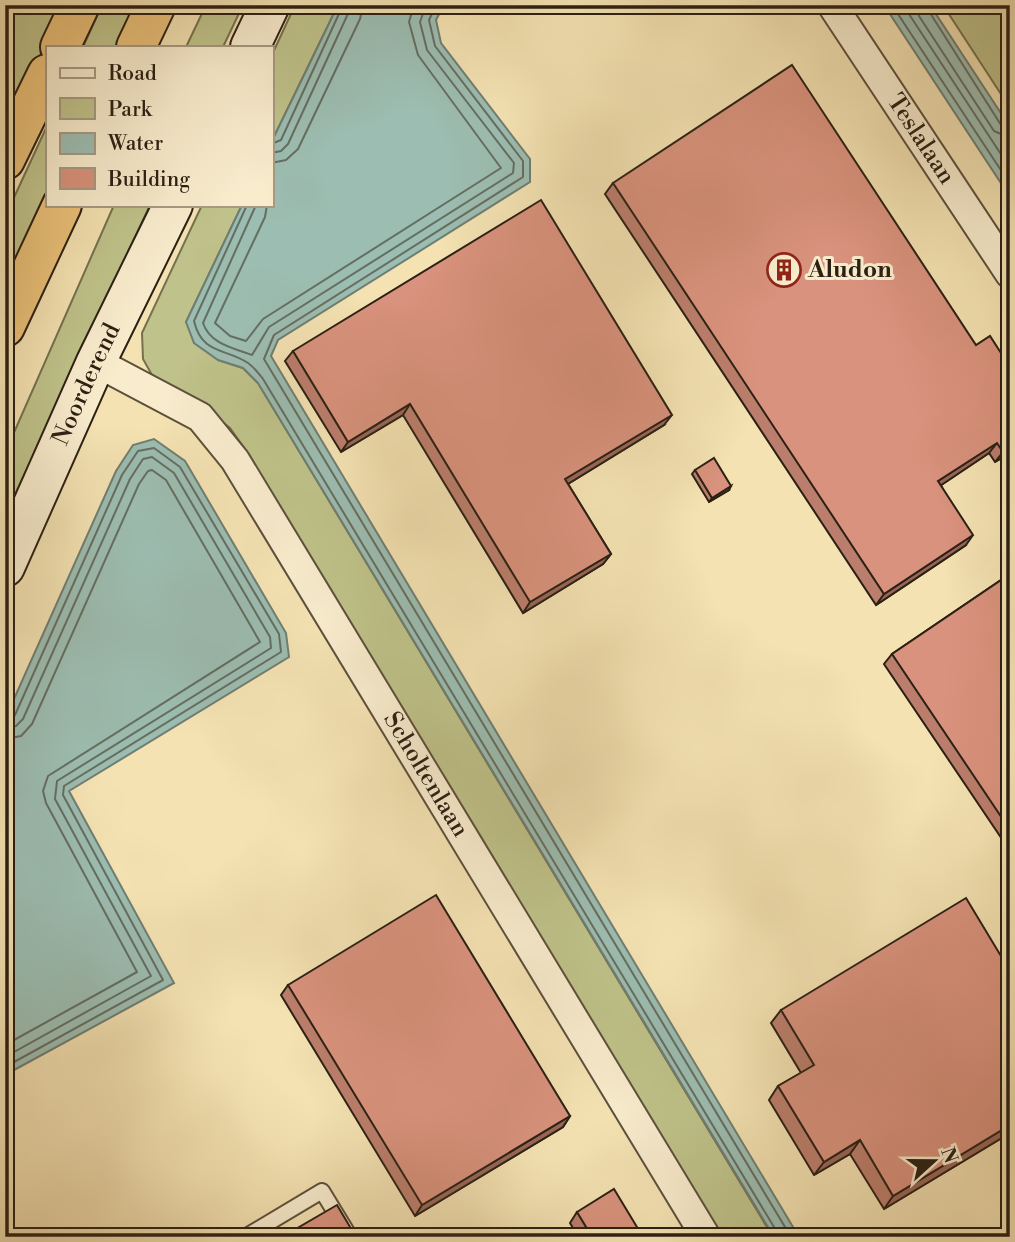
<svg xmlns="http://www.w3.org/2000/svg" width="1015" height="1242" font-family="'Libre Bodoni',serif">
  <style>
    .green { fill: #bfc28a; stroke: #75714f; stroke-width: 2 }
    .water { fill: #9cbdb1; stroke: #6f7e72; stroke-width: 2 }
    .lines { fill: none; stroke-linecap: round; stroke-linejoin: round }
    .shore { stroke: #646e62; stroke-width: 2 }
    .lane-casing { stroke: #5d503c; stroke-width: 18 }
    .street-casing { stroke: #5d503c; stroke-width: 32 }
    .secondary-casing { stroke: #2b2014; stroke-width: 42 }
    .highway-casing { stroke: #2b2014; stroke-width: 42 }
    .lane { stroke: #f8eccd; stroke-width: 14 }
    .street { stroke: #f8eccd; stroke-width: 28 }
    .secondary { stroke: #f8eccd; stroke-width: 38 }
    .highway { stroke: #eac179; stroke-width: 38 }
    .wall { fill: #bb7e6c; stroke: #2b2014; stroke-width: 2 }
    .shaded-wall { fill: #986658; stroke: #2b2014; stroke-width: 2 }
    .building { fill: #d9927d; stroke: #2b2014; stroke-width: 2 }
    .labels { text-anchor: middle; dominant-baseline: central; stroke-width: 6; stroke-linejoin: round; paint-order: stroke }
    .street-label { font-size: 24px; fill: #2b2014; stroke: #f8eccd }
    .poi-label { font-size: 24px; font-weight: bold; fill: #2b2014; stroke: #f8eccd; text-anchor: start }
  </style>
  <rect width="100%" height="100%" fill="#f4e2b2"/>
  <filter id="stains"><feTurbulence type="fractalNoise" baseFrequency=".00286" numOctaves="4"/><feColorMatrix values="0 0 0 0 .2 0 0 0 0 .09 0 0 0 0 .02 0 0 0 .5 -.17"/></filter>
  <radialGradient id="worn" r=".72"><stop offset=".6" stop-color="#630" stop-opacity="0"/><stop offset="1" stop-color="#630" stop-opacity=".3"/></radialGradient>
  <g class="green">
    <path d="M5,5H64L5,129Z"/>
    <path d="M102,5H137L117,47H83Z"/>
    <path d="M206,5H243L223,47H186Z"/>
    <path d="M295,5H338L271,143V57Z"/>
    <path d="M943,5H1010V108Z"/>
    <path d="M47,126V204L5,298V217Z"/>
    <path d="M114,205H150L5,516V453Z"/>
    <path d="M202,205H242L186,322L218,360L243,368L258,383L773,1237H722L245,449L230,428L197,402L152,375L143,359L142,333Z"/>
  </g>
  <g class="water">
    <path d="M338,5H444L436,20L441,43L530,159V182L278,340L271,356L799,1237H774L258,383L243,368L218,360L194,343L186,322L242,205H271V143Z"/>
    <path d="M884,5H930L1010,127V197Z"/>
    <path d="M154,439L185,461L286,633L289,657L69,791L174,983L5,1075V719L116,471L133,445Z"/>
  </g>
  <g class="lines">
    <g class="shore">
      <path d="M436,5L429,20L435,46L523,161V177L274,335L264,359L791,1237"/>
      <path d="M892,5L1010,184"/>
      <path d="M903,5L1010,168"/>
      <path d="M916,5L919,16L994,131L1010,138"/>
      <path d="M925,5L1001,125L1010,129"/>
      <path d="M271,144L281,140L343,5"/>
      <path d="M271,153L281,151L288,144L352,5"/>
      <path d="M271,163L286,160L298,149L360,19L363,5"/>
      <path d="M247,205L194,321C202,355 226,348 248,363C254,367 259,374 263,379L780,1237"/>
      <path d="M256,205L203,323C210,344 233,348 252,355L269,327L513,173L514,163L427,50L420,22L426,5"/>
      <path d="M267,205L265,217L215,323L230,336L246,341L263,319L501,168L418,55L409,22L414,5"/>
      <path d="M5,720L15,715L122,475L138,451L154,448L180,467L279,634L281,652L64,786L63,795L163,980L5,1067"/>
      <path d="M5,729L16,726L23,719L130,479L143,459L152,457L174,473L270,637L271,648L57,781L55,799L151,976L5,1057"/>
      <path d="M5,739L21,736L32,724L139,484L148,471L152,470L166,480L260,642L48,776L43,791L46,803L137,972L5,1045"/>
    </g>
    <g class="lane-casing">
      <path id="lane" d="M245,1237L322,1191L350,1237"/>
    </g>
    <g class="street-casing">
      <g id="street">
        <path id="s1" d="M832,5L1010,274"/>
        <path id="s2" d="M96,362L200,417L235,460L706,1237"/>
      </g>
    </g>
    <g class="secondary-casing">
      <g id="secondary">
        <path d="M250,47L270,5"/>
        <path id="s3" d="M5,567L96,362L173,205"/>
      </g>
    </g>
    <g class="highway-casing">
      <g id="highway">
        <path d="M60,47L80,5"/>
        <path d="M136,47L156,5"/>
        <path d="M5,160L47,74"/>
        <path d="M5,327L62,205"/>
      </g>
    </g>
    <use href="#lane" class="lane"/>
    <use href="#street" class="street"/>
    <use href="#secondary" class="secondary"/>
    <use href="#highway" class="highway"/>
  </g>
  <g class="wall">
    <path d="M613,183L976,345L1010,367V453L995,462L989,453L941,485L966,545L876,605L605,194Z"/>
    <path d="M293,351L664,425L568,484L611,554L603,564L523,613L403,415L341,452L285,361Z"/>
    <path d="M695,470L729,490L709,502L692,474Z"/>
    <path d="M1010,574V847L1008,848L884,664L892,654Z"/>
    <path d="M288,985L570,1116L563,1127L415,1216L281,995Z"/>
    <path d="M781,1010L1010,1133L884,1209L850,1154L814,1175L769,1100L778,1086L801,1073L771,1023Z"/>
    <path d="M577,1212L643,1237L576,1233L570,1223Z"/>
  </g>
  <g class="shaded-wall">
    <path d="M410,404L403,415L341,452L348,442Z"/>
    <path d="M672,415L664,425L558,490L565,479Z"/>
    <path d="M997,443L989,453L931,492L938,481Z"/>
    <path d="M1010,447V453L995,462L1003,452Z"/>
    <path d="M731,486L729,490L709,502L712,498Z"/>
    <path d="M973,535L966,545L876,605L884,594Z"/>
    <path d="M611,554L603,564L523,613L530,602Z"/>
    <path d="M570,1116L563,1127L415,1216L422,1205Z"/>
    <path d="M1010,1125V1133L884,1209L893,1196Z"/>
    <path d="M860,1140L850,1154L814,1175L824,1162Z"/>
  </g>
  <g class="building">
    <path d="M792,65L976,345L990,336L1010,367V447L1003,452L997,443L938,481L973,535L884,594L613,183Z"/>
    <path d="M541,200L672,415L565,479L611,554L530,602L410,404L348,442L293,351Z"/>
    <path d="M714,458L731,486L712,498L695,470Z"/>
    <path d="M1010,574V830L892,654Z"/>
    <path d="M436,895L570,1116L422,1205L288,985Z"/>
    <path d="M966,898L1010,971V1125L893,1196L860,1140L824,1162L778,1086L814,1065L781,1010Z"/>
    <path d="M614,1189L643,1237H569L586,1227L577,1212Z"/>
    <path d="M337,1205L356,1237H282Z"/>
  </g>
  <defs>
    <g id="building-ring" transform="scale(1.75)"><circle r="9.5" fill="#f8eccd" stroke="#8f2418" stroke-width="1.5"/><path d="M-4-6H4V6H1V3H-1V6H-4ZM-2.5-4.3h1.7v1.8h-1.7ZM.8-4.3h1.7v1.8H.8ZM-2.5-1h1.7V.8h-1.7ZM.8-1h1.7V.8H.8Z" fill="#8f2418"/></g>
  </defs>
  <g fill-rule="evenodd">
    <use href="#building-ring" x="784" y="270"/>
  </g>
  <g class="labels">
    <g class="street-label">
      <text stroke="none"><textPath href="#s1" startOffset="161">Teslalaan</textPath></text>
      <text stroke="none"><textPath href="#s3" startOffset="200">Noorderend</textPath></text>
      <text stroke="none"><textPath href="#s2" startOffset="541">Scholtenlaan</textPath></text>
    </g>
    <g class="poi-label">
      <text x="808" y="270">Aludon</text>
    </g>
  </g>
  <rect width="1015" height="1242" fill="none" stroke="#f4e2b2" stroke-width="28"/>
  <rect x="7" y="7" width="1001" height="1228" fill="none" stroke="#2b2014" stroke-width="3.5"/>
  <rect x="14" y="14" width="987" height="1214" fill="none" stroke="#2b2014" stroke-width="2"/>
  <rect x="46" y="46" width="228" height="161" fill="#f8eccd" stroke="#a69a83" stroke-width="2"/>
  <rect x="60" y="68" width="35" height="10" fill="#f8eccd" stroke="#a69a83" stroke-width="2"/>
  <text x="108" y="80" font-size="21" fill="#2b2014">Road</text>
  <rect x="60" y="98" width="35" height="21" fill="#bfc28a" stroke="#a69a83" stroke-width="2"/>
  <text x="108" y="116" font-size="21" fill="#2b2014">Park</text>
  <rect x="60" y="133" width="35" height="21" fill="#9cbdb1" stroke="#a69a83" stroke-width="2"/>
  <text x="108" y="150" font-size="21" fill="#2b2014">Water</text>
  <rect x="60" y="168" width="35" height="21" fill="#d9927d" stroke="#a69a83" stroke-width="2"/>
  <text x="108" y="186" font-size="21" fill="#2b2014">Building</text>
  <g transform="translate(934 1161) rotate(69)" stroke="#f8eccd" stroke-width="5" paint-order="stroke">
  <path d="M0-5L12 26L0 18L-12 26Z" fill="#2b2014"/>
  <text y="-10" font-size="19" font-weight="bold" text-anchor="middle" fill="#2b2014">N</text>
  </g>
  <rect width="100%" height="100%" filter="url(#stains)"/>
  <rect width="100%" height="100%" fill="url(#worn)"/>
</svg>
